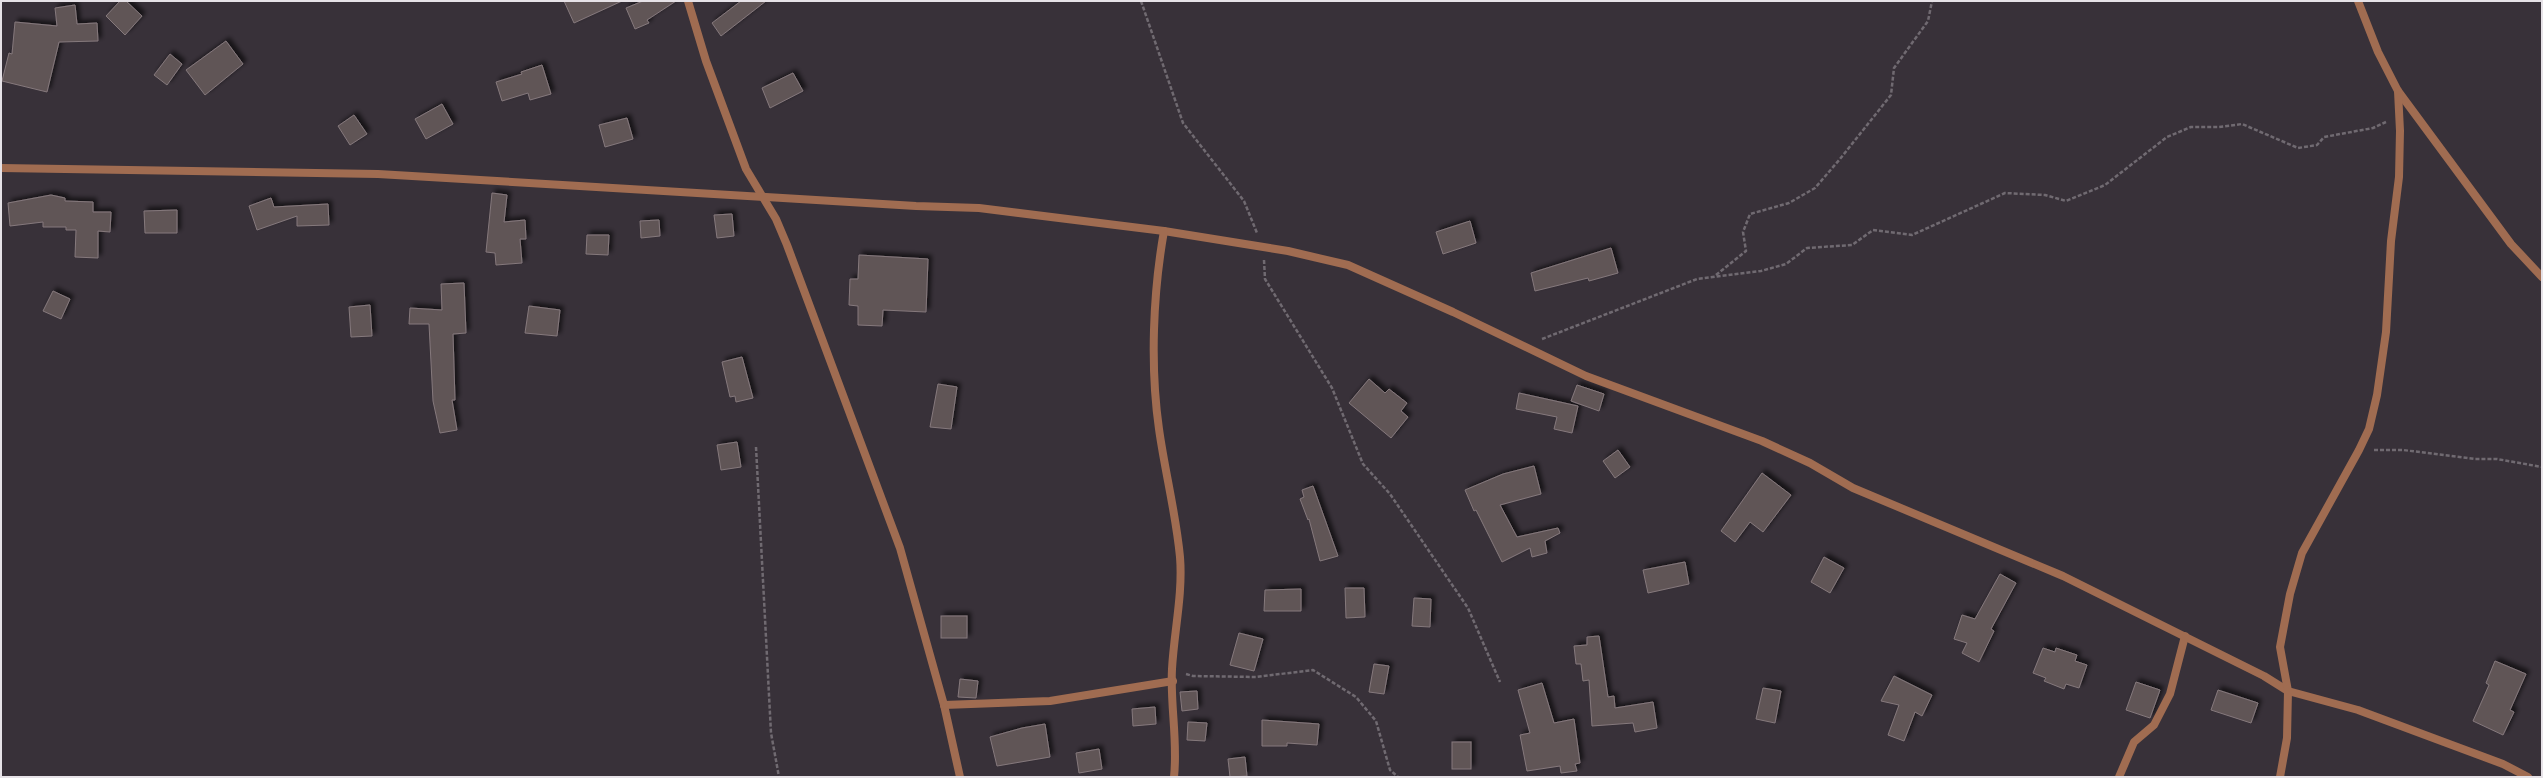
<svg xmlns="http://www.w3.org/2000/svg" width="2543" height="778" font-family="Montserrat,sans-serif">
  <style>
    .building { fill: #605457; stroke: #85797c; filter: url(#shadow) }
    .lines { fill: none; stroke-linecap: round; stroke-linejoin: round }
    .path { stroke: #706a71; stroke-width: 2.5; stroke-dasharray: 4 2; stroke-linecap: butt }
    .service { stroke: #a06c51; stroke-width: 8 }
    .minor { stroke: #a06c51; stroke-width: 8 }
  </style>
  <defs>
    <filter id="shadow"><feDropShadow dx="3.5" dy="-3.5" stdDeviation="2" flood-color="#0009"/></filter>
  </defs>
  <rect width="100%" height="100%" fill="#383139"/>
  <g class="building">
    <path d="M120,1H126L142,16L125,35L106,16Z"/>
    <path d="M564,1H622L574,23Z"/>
    <path d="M643,1H676L647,20L649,23L635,29L626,8Z"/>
    <path d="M741,1H766L721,36L712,23Z"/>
    <path d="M75,5L77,24L97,23L98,41L59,42L47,92L2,81L9,53L12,54L15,22L57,26L55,8Z"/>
    <path d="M226,41L243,64L205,95L186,70Z"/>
    <path d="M170,54L182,64L167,85L154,75Z"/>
    <path d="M542,65L551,94L530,100L528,93L502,101L496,82L522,74L521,72Z"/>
    <path d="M793,73L803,91L770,108L762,88Z"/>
    <path d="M442,104L453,124L426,139L415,119Z"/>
    <path d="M354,115L367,134L350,145L338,126Z"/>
    <path d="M627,118L633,139L605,147L599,125Z"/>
    <path d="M492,193L507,195L504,222L525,220L526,239H520L522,263L496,265L495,253L486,252Z"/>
    <path d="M51,195L65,198V201L93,202V212H111L110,232L98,231V258L75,257L76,230H66V227H43V222L10,226L8,203Z"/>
    <path d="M271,198L274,207L328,204L329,225L297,226V216L257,230L249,206Z"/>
    <path d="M177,210V233H145L144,211Z"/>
    <path d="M732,214L734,236L717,238L714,215Z"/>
    <path d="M659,220L660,236L641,238L640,221Z"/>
    <path d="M1470,221L1476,243L1443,254L1436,232Z"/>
    <path d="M587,235H609L608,255L586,254Z"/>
    <path d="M1611,248L1618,273L1589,281L1588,278L1535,291L1531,273Z"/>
    <path d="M859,255L928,259L926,312L883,310L882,326L858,325V306L849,305L850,279H858Z"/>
    <path d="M464,283L466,333L453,334L455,400H452L457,430L440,433L433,401L429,324H409L410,308L442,310L441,284Z"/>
    <path d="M53,291L70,299L61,319L43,311Z"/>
    <path d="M370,305L372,336L351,337L349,307Z"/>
    <path d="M529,306L560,310L557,336L525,333Z"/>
    <path d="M742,357L753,398L736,402L735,396L730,397L722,362Z"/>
    <path d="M1369,379L1385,393L1389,389L1407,403L1401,411L1408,417L1391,438L1349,403Z"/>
    <path d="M938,384L957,387L951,429L930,427Z"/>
    <path d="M1577,385L1604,394L1599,411L1571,401Z"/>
    <path d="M1519,393L1578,406L1572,433L1554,429L1557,417L1516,409Z"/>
    <path d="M737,442L741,467L721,470L717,445Z"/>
    <path d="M1618,450L1630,467L1615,478L1603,461Z"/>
    <path d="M1534,466L1541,494L1500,505L1517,537L1558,528L1560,533L1545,541L1547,553L1532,557L1530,548L1502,562L1476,510L1474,511L1465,490L1503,474Z"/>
    <path d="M1762,473L1791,495L1763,532L1750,522L1735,542L1721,531Z"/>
    <path d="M1313,486L1338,556L1320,561L1309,519L1308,520L1300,499L1304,497L1302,490Z"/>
    <path d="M1824,557L1844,568L1830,593L1811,582Z"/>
    <path d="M1685,562L1689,584L1648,593L1643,570Z"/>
    <path d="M2000,574L2016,583L1991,629L1994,631L1979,662L1962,653L1967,643L1954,639L1962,615L1975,619Z"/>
    <path d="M1345,588H1364L1365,617L1346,618Z"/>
    <path d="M1301,589V611H1264L1265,590Z"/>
    <path d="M1414,598L1431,599L1430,627L1412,626Z"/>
    <rect x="941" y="616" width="26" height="22"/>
    <path d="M1239,633L1263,639L1254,671L1230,665Z"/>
    <path d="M1599,636L1608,697L1614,696L1615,708L1653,702L1657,728L1635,732L1633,723L1592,726L1589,680L1583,681L1581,664H1576L1574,646L1587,645V637Z"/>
    <path d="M2043,648L2055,652L2056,648L2077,655L2075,661L2087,665L2079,688L2066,684L2064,689L2044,681L2046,678L2033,673Z"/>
    <path d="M2495,661L2526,674L2510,710L2514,712L2503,735L2473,721L2489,685L2486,683Z"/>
    <path d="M1374,664L1389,666L1384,694L1369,692Z"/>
    <path d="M1894,676L1932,695L1922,716L1915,712L1904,741L1888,735L1899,705L1881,701Z"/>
    <path d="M960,679L978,681L976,698L958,697Z"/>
    <path d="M2136,682L2160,690L2150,718L2126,710Z"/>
    <path d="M1542,683L1554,723L1574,719L1580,763L1575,764L1577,771L1561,773L1560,766L1527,771L1520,735L1530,733L1518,690Z"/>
    <path d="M1763,688L1781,691L1775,723L1756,719Z"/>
    <path d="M2218,690L2258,703L2251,723L2211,710Z"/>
    <path d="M1197,691L1198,709L1182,711L1180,692Z"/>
    <path d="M1155,707L1156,724L1133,726L1132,709Z"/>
    <path d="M1262,720L1319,724L1317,745L1287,743V746H1262Z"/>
    <path d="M1188,722L1207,723L1205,741L1187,740Z"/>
    <path d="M1045,724L1050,757L997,766L990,737L1022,728Z"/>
    <rect x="1452" y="742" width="19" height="27"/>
    <path d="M1099,749L1102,769L1079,773L1076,753Z"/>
    <path d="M1245,757L1247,776L1230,777L1228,759Z"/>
  </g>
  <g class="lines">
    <g class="path">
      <path d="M1141,1L1183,123L1244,201L1257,233"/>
      <path d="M1264,260L1265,279L1332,388L1363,464L1390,494L1468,608L1500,682"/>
      <path d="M1716,275L1746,251L1743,232L1750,214L1789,203L1815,188L1840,159L1891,95L1894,68L1928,21L1932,1"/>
      <path d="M1542,339L1697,279L1761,271L1786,264L1807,248L1852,245L1873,230L1912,235L2005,193L2045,195L2066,201L2105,185L2167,137L2191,127H2219L2242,124L2298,148L2317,145L2324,137L2373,128L2386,122"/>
      <path d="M756,447L771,733L779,777"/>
      <path d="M2374,450H2403L2475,459H2497L2542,467"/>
      <path d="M1186,674L1193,676L1256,677L1313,670L1356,697L1376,721L1390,770L1398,777"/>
    </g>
    <path class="service" d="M2119,777L2134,742L2154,725L2170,694L2185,636"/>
    <g class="minor">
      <path d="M688,1L706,61L746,169L776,219L787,245L900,548L944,705L960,777"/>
      <path d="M2358,1L2378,52L2398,91L2511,244L2542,277"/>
      <path d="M1,168L378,174L916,206L979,208L1164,231L1288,251L1348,265L1453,312L1586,376L1762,441L1810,463L1853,488L2063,576L2264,676L2288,691L2358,710L2503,764L2528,777"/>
      <path d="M1164,231C1153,293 1150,366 1159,429C1165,472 1176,514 1180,557C1183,594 1174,632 1172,669C1170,705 1178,741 1174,777"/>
      <path d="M944,705L1050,701L1173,681"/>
      <path d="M2280,777L2287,738L2288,691L2280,647L2290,594L2302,553L2359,450L2369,429L2377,395L2386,332L2391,241L2399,177L2400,131L2398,91"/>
    </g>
  </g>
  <rect width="2543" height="778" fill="none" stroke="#e6e2e7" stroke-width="4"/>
</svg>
